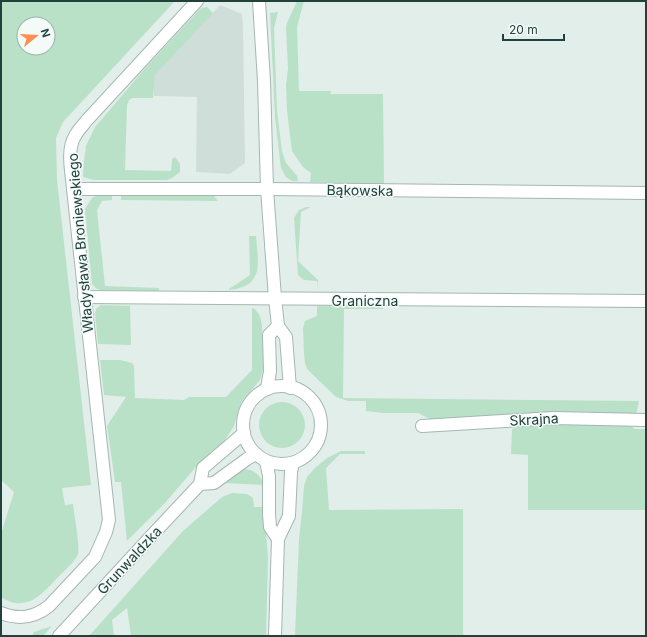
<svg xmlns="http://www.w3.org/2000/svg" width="647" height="637" font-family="Inter,sans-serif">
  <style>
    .built { fill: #d0ded9 }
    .green { fill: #b9e1c8; fill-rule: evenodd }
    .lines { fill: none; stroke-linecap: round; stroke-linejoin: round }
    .minor-casing { stroke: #a4b7b2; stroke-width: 14 }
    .minor { stroke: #fff; stroke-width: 12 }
    .labels { text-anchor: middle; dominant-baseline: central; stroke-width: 3; stroke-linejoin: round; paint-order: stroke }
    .street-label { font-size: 14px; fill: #20413c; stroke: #f3faf7 }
  </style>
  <rect width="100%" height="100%" fill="#e2eeea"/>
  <path class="built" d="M220,5L242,14L243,28L245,163L230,174L196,172L197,97L154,96V75Z"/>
  <g class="green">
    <path d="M1,1H175L63,122L56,138L57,180L91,485L62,488L65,505L73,504C74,515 80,545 78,554C75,562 66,569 60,575C43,593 27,614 1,597V534L14,492L1,480ZM24,24H48V48H24Z"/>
    <path d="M297,1H304L297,27L299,91H331L330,94H383L384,184L310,182L311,173L303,167L292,151L287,111L286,85L288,69L286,27L287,23Z"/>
    <path d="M207,7L213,13L155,75L153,98H132L129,100L127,105L125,170L171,171L172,159L175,157L180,164V172L172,178L167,180H94L83,177L84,161L86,146L95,127L148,65L201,8Z"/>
    <path d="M278,12L274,28L277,111L282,151L286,163L297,176L298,181H292L286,177L281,168L280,160L275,117L270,13Z"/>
    <path d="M98,195H112V200L102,201L97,210L105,286L159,288V291L102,290L97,289L92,284L85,209L92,198Z"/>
    <path d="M121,195L214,196L218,201L121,200Z"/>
    <path d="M306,207H311L301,212L298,261L318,280V288L317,281L304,280L298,275L294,218L299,210Z"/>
    <path d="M249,236H256C258,262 265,287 229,290V289L250,275Z"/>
    <path d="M101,305L130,306L131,345L98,344L95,314L96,309Z"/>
    <path d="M317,306L383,307V309H344L343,398L639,401L636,415L434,421L418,413H383L366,411V401H348L336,397L307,369L305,363L304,354L303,328L305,321L317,316Z"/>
    <path d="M252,308L255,309L260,316L262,325L264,366L260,380L242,401L239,408L234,426L223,443L211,452L195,468L165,503L127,541L121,482H115L107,426L126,397L104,395L100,360H120L132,363L134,366L135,398L184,400L189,397H226L252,370Z"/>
    <circle cx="282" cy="425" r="23"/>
    <path d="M557,422L627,424L635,429H646V510H528V455L511,454L512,429L527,425Z"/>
    <path d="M341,451H365V454H340L326,468L329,510L463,509V636H295L299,539L302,512L304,486L307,477L314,469L327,458Z"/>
    <path d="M244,469C255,470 260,475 264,485L222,483L239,470Z"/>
    <path d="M232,493L247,494L253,498L254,507H264L268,558L266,636H131L127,608L112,620L114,636H89L183,531L222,497Z"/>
    <path d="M52,626L43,636H32L34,632Z"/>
  </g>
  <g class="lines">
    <g class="minor-casing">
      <g id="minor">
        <path d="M259,1L264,81L267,189L275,298L278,326L286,337L290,388"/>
        <path d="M73,189H267L646,193"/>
        <path d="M84,297L646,301"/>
        <circle cx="282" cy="425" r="39"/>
        <path d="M267,389L270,371L269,335L278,326"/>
        <path d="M422,426L553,418L646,420"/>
        <path d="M266,461L269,476V514L270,527L278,539"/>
        <path d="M200,484L214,483L247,459L256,454"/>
        <path d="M1,613C19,620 34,618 49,606L95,557L106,532L109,520L73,189C72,174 66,150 75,136C78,130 84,124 88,119L197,1"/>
        <path d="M59,636L155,532L200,484L203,468L244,433"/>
        <path d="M275,636L278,539L289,516L291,472L293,463"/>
      </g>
    </g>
    <use href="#minor" class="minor"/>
  </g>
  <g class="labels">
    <g class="street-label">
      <text transform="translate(360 190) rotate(1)">Bąkowska</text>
      <text transform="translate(80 243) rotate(-95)">Władysława Broniewskiego</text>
      <text x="365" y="300">Graniczna</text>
      <text transform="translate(534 419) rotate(-3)">Skrajna</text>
      <text transform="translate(129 560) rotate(-47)">Grunwaldzka</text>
    </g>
  </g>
  <rect width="647" height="637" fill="none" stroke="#20413c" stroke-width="4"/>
  <g transform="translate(36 36) rotate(72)"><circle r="19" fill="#f3faf7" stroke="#9fb0ac"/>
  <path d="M0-3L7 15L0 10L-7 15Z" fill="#ff8e4f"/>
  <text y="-6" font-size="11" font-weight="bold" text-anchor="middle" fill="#20413c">N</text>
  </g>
  <path d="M503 34v6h61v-6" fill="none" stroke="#20413c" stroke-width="2"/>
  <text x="509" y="34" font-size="12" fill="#20413c" stroke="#f3faf7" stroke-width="3" paint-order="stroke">20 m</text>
</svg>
